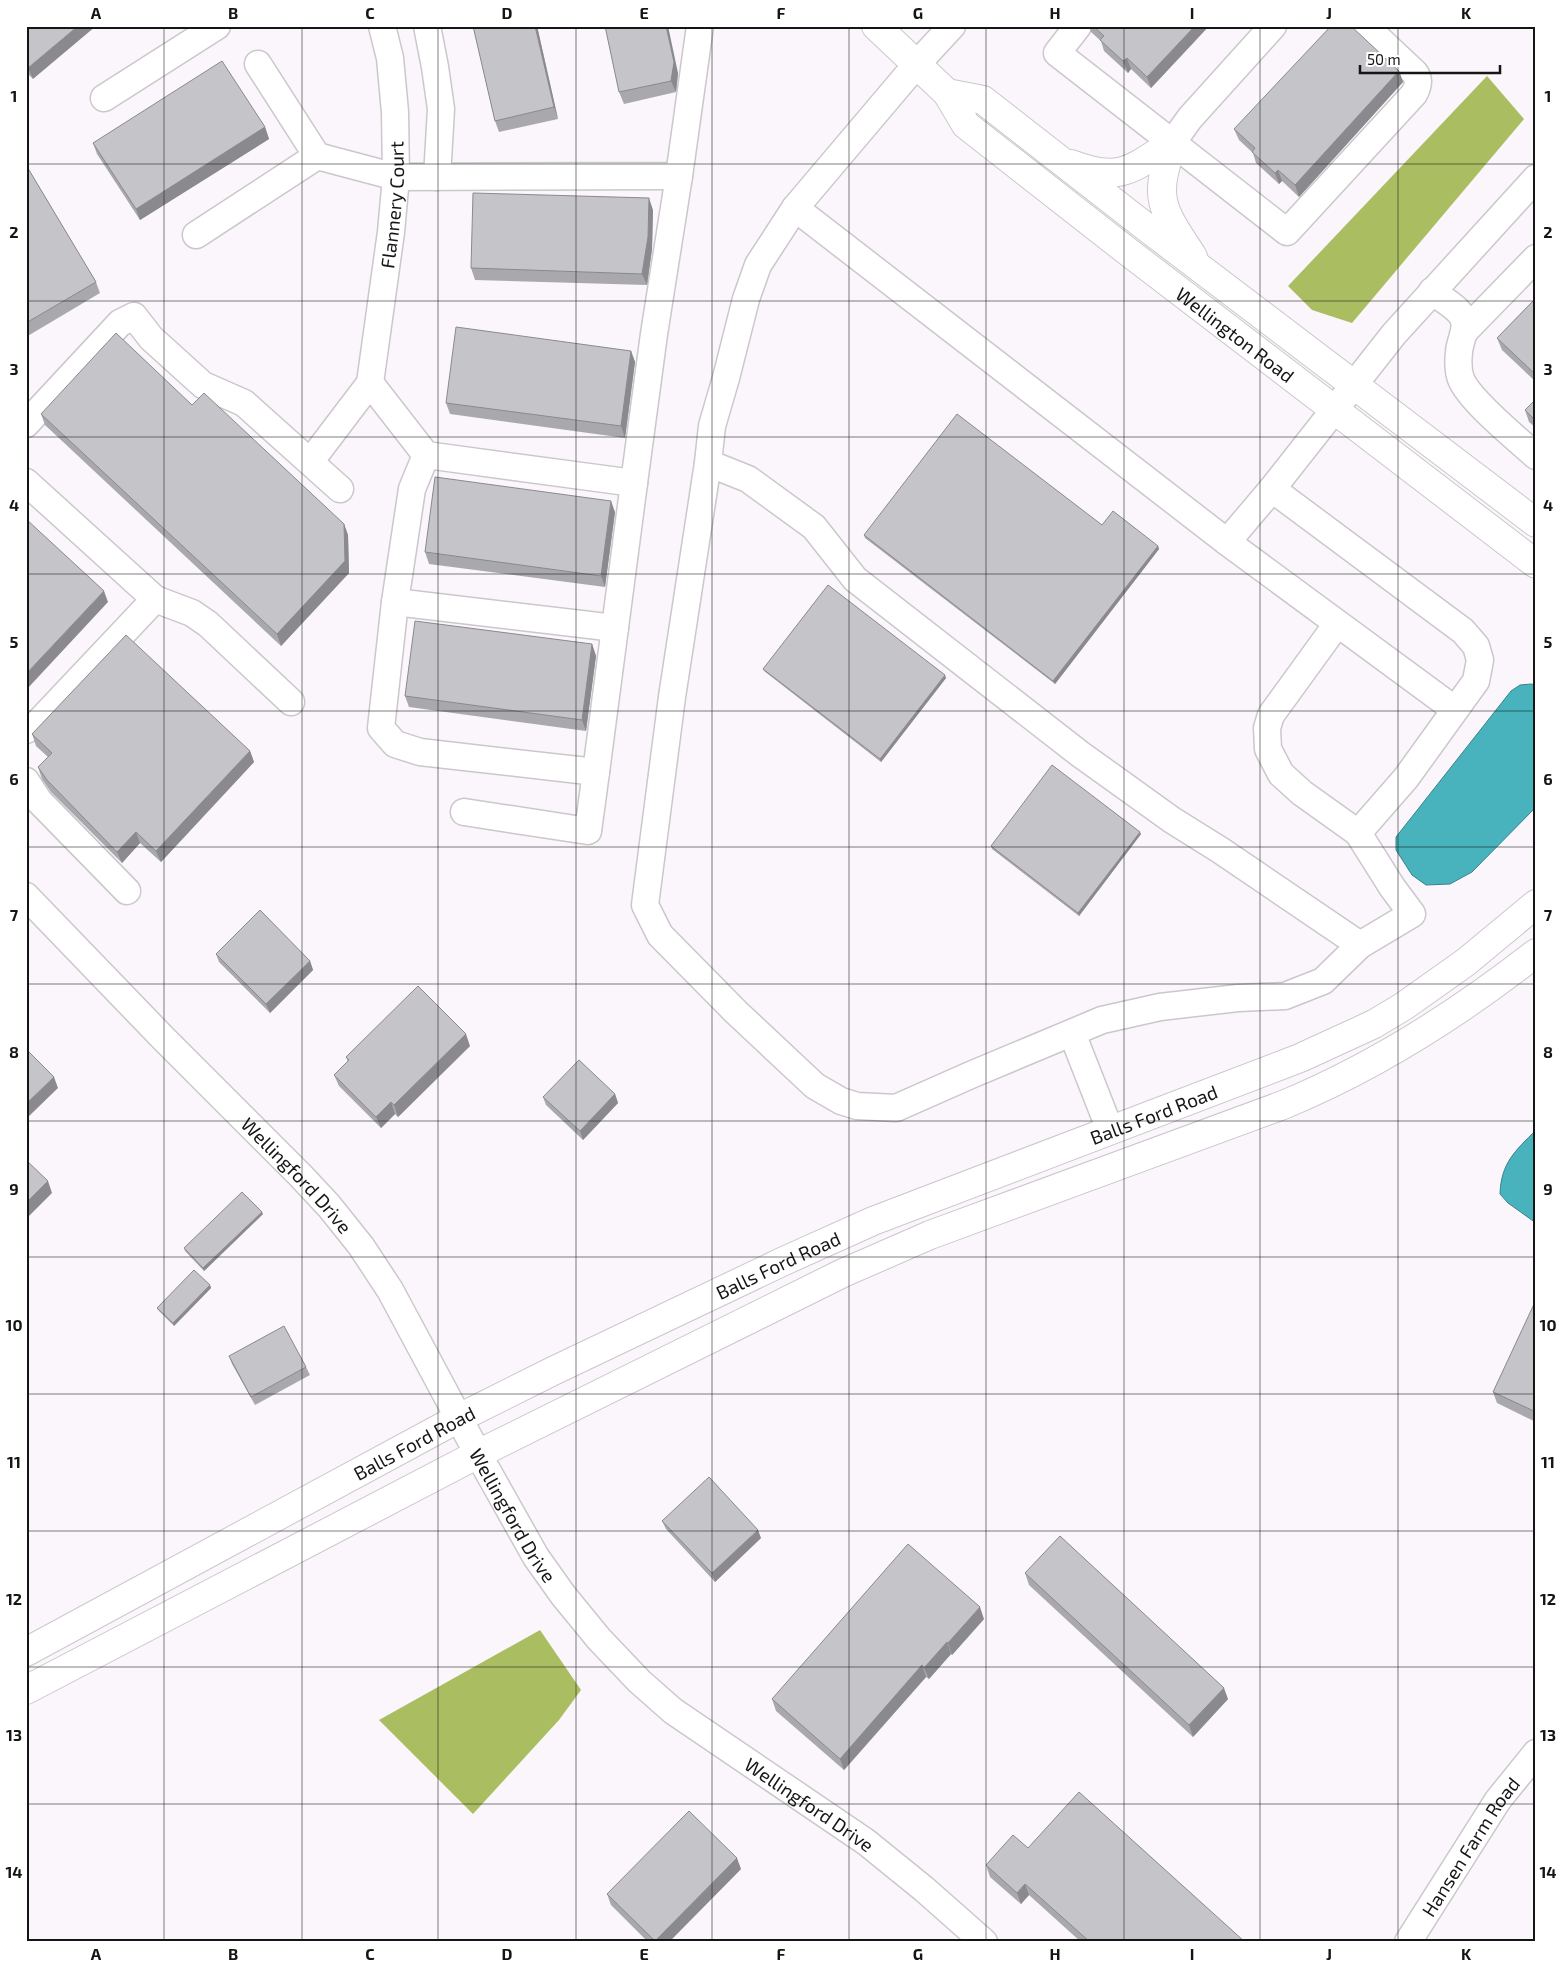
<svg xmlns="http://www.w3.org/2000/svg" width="1562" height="1968" font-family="'Exo 2',sans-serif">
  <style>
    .forest { fill: #aabe61 }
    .water { fill: #48b3bd; stroke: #39848b }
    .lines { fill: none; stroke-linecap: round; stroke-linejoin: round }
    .minor-casing { stroke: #cbc7cb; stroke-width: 29 }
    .major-casing { stroke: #cbc7cb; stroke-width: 30 }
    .minor { stroke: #fff; stroke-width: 26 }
    .major { stroke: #fff; stroke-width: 28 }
    .wall { fill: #a9a9ad }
    .shaded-wall { fill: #8a898d }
    .building { fill: #c5c4c9; stroke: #8a898d }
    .grid { fill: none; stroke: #161516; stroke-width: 1; stroke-opacity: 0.55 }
    .labels { text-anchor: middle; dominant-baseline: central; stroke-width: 4; stroke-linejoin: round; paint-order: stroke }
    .street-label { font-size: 19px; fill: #161516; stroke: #fff }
    .neatline { fill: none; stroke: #161516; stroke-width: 2 }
    .grid-label { font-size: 16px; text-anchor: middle; font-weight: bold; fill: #161516 }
  </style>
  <rect width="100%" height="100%" fill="#faf6fb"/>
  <g class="forest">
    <path d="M1487,76L1524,119L1352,323L1312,310L1288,286Z"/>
    <path d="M540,1630L581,1690L559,1720L473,1814L379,1720Z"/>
  </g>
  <g class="water">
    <path d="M1531,684L1536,685V807L1472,872L1450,884L1426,885L1412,875L1396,850V837L1511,691L1520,685Z"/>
    <path d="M1536,1130V1223L1508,1203L1500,1194C1501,1163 1515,1151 1536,1130Z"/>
  </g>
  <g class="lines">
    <g class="minor-casing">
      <g id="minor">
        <path d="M427,26L435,67L441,109L437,177"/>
        <path d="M952,26L916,65L795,208L1227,542L1272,489L1394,334L1536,178"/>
        <path d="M1078,26L1057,53L1287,232L1414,94C1418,87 1420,80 1415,73L1365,26"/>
        <path d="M258,64L317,156"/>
        <path d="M104,98L217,26"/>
        <path d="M1172,143L1190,118L1273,26"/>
        <path d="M795,208L758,265L746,299L726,378L712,426L708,463L748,479L814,527L855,579L1080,754L1172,820L1220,850L1360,945L1412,914L1392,887L1358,833"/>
        <path d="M196,235L317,156L396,177L679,176L700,26"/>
        <path d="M1432,291C1440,298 1452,304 1459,312C1471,325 1460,338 1459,352C1458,361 1458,371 1461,379C1469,400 1517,439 1536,456"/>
        <path d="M1465,331L1536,258"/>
        <path d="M370,383L426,455L634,483L654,334L679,176"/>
        <path d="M26,424L120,323L134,316L151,338L203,385L244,403L340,489"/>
        <path d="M426,455L412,489L395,602L381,728L395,744L420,752L596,772L588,831L464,812"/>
        <path id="s1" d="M310,462L370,383L391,232L396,177L395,112L390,58L382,26"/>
        <path d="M708,463L672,697L645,905L660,935L736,1012L815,1086L841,1101L857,1106L896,1108L973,1074L1102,1020L1160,1007L1238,998L1285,996L1323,981L1360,945"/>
        <path d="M26,482L155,599L37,724L26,730"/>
        <path d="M1272,489L1463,631L1476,646L1480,660L1476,681L1406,778L1358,833L1302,793L1281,774L1268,749L1267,728L1271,715L1337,624"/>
        <path d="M1227,542L1454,709"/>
        <path d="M155,599L192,613L208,624L291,702"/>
        <path d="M395,602L615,628"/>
        <path d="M596,772L634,483"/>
        <path d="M26,781L39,801L127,891"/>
        <path id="s2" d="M26,896L163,1038L300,1175L329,1206L361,1246L390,1290L478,1454L536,1557L563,1595L599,1639L639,1681L673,1711L866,1842L924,1889L984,1942"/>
        <path d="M1072,1033L1110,1130"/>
        <path id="s3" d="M1408,1942L1498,1800L1536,1753"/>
      </g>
    </g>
    <g class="major-casing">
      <g id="major">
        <path id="s4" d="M876,26L947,93L966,125L1127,251L1536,564"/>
        <path d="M947,93L983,100L1146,227L1536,523"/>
        <path d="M1172,143C1168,158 1162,174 1162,189C1161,214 1181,237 1193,257"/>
        <path d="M1071,164C1120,183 1132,169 1172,143"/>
        <path id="s5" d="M26,1652L459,1418L553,1371L784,1261L873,1221L1300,1058L1374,1024L1404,1006L1466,962L1536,904"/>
        <path d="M26,1690L478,1454L843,1273L930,1235L1283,1105C1375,1067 1458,1014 1536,953"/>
      </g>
    </g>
    <use href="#minor" class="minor"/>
    <use href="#major" class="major"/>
  </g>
  <g class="wall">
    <path d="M26,26L33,79L26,72Z"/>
    <path d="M473,26H537L558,119L499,132L495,121Z"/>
    <path d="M1089,26H1209L1151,88L1131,69L1128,73L1104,51L1101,41L1091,32Z"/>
    <path d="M1399,71L1403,82L1299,197L1282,181L1279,184L1256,163L1253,153L1239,140L1234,129Z"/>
    <path d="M678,73L676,92L624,104L619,92Z"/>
    <path d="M265,127L269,139L140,220L97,154L93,143Z"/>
    <path d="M26,165L96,282L100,293L26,337Z"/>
    <path d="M653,210L652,249L647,285L475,280L471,268Z"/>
    <path d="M1536,298V382L1502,350L1497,338Z"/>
    <path d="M631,351L635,362L625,438L450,414L446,403Z"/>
    <path d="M1536,399V428L1529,422L1525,410Z"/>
    <path d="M192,405L344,524L348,535L349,573L281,646L45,425L41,414Z"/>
    <path d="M615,512L605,587L429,564L425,552Z"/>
    <path d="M1102,525L1158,546L1159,549L1055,684L865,538L864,535Z"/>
    <path d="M592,644L596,656L586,731L409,707L405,696Z"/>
    <path d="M763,669L946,678L881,762L764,671Z"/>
    <path d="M32,734L250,751L254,762L161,862L140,843L122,863L51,792L42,779L38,767L48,757L36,746Z"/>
    <path d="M1141,834L1079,916L992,849L991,846Z"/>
    <path d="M216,954L310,961L313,970L270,1013L219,962Z"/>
    <path d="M470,1046L398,1117L395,1114L381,1128L339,1086L334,1075L348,1062L346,1057Z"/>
    <path d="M615,1094L618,1103L583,1140L546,1105L543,1097Z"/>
    <path d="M263,1214L204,1271L185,1251L184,1248Z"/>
    <path d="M210,1285L211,1288L174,1326L158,1310L157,1308Z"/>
    <path d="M1536,1303V1422L1497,1403L1493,1392Z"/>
    <path d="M229,1356L306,1367L310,1375L255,1405L232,1364Z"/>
    <path d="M662,1521L761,1538L715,1582L666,1529Z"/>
    <path d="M1025,1573L1228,1699L1193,1737L1029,1585Z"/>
    <path d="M984,1619L952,1655L951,1654L929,1679L926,1677L844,1770L776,1711L772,1699Z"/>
    <path d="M1028,1848L1245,1942H1081L1029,1895L1021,1904L990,1877L986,1865Z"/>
    <path d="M741,1869L669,1942H648L611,1905L607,1894Z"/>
  </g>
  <g class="shaded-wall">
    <path d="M78,26H96L33,79L28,68Z"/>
    <path d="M535,26H537L558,119L554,107Z"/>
    <path d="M666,26H668L678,73L676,92L671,81Z"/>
    <path d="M1195,26H1209L1151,88L1147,77Z"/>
    <path d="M1127,58L1131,69L1128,73L1123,61Z"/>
    <path d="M1399,71L1403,82L1299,197L1295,185Z"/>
    <path d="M265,127L269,139L140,220L136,209Z"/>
    <path d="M1278,170L1282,181L1279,184L1275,173Z"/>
    <path d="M649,198L653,210L652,249L647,285L642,274Z"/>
    <path d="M631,351L635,362L625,438L621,426Z"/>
    <path d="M611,501L615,512L605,587L601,576Z"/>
    <path d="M344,524L348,535L349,573L281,646L277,634Z"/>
    <path d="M1158,546L1159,549L1055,684L1053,681Z"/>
    <path d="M104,591L108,602L27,689L26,674Z"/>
    <path d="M592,644L596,656L586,731L582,720Z"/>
    <path d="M945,675L946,678L881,762L880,759Z"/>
    <path d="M250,751L254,762L161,862L156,851Z"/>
    <path d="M136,832L140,843L122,863L117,852Z"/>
    <path d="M1140,832L1141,834L1079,916L1078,913Z"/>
    <path d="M310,961L313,970L270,1013L266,1004Z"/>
    <path d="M466,1034L470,1046L398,1117L394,1105Z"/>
    <path d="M54,1077L58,1088L26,1119V1104Z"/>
    <path d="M615,1094L618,1103L583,1140L580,1131Z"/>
    <path d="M391,1102L395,1114L381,1128L376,1117Z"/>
    <path d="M48,1181L52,1193L26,1219V1203Z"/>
    <path d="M262,1212L263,1214L204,1271L203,1268Z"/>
    <path d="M210,1285L211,1288L174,1326L173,1323Z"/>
    <path d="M758,1530L761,1538L715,1582L712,1573Z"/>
    <path d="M980,1607L984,1619L952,1655L948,1643Z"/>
    <path d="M947,1642L951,1654L929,1679L924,1668Z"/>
    <path d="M922,1665L926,1677L844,1770L840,1759Z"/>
    <path d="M1224,1688L1228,1699L1193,1737L1189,1725Z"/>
    <path d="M737,1858L741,1869L669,1942H655V1941Z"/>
    <path d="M1025,1884L1029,1895L1021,1904L1017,1893Z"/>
  </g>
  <g class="building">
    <path d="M26,26H78L28,68L26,65Z"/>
    <path d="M473,26H535L554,107L495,121Z"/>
    <path d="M605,26H666L674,62L671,81L619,92Z"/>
    <path d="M1093,26H1195L1147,77L1127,58L1123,61L1100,40L1104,36Z"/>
    <path d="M1331,26H1351L1399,71L1295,185L1278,170L1275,173L1252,152L1255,148L1234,129Z"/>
    <path d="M222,61L265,127L136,209L93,143Z"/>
    <path d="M26,165L96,282L26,323Z"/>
    <path d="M473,193L649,198L648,237L642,274L471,268Z"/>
    <path d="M1536,298V375L1497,338Z"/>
    <path d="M456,327L631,351L621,426L446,403Z"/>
    <path d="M116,333L192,405L204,393L344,524L345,561L277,634L41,414Z"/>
    <path d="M1536,399V421L1525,410Z"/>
    <path d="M957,414L1102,525L1113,511L1158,546L1053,681L864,535Z"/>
    <path d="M435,477L611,501L601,576L425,552Z"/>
    <path d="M26,519L104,591L26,674Z"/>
    <path d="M828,585L945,675L880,759L763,669Z"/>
    <path d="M415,621L592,644L582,720L405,696Z"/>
    <path d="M126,635L250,751L156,851L136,832L117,852L47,780L38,767L52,753L32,734Z"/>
    <path d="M1052,765L1140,832L1078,913L991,846Z"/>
    <path d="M260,910L310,961L266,1004L216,954Z"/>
    <path d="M418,986L466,1034L394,1105L391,1102L376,1117L334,1075L349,1060L346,1057Z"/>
    <path d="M26,1049L54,1077L26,1104Z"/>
    <path d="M579,1060L615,1094L580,1131L543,1097Z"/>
    <path d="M26,1160L48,1181L26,1203Z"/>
    <path d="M242,1192L262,1212L203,1268L184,1248Z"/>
    <path d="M194,1270L210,1285L173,1323L157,1308Z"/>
    <path d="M1535,1302L1536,1303V1412L1493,1392Z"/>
    <path d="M284,1326L306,1367L251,1397L229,1356Z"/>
    <path d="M709,1477L758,1530L712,1573L662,1521Z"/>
    <path d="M1060,1536L1224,1688L1189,1725L1025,1573Z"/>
    <path d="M908,1544L980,1607L948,1643L947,1642L924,1668L922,1665L840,1759L772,1699Z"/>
    <path d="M1079,1792L1245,1942H1090L1025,1884L1017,1893L986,1865L1013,1835L1028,1848Z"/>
    <path d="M689,1811L737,1858L655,1941L607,1894Z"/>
  </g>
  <path class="grid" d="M164,26V1942M302,26V1942M438,26V1942M576,26V1942M712,26V1942M849,26V1942M986,26V1942M1124,26V1942M1260,26V1942M1398,26V1942M26,164H1536M26,301H1536M26,437H1536M26,574H1536M26,711H1536M26,847H1536M26,984H1536M26,1121H1536M26,1257H1536M26,1394H1536M26,1531H1536M26,1667H1536M26,1804H1536"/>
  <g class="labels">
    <g class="street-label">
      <text stroke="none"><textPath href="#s1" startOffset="279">Flannery Court</textPath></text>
      <text stroke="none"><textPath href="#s4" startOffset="476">Wellington Road</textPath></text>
      <text stroke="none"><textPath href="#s5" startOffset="1251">Balls Ford Road</textPath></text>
      <text stroke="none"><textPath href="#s2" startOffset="389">Wellingford Drive</textPath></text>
      <text stroke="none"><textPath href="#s5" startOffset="846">Balls Ford Road</textPath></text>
      <text stroke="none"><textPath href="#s5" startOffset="441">Balls Ford Road</textPath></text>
      <text stroke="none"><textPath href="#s2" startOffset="794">Wellingford Drive</textPath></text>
      <text stroke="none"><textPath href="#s2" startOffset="1214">Wellingford Drive</textPath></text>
      <text stroke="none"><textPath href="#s3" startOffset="114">Hansen Farm Road</textPath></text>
    </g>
  </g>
  <rect width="1562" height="1968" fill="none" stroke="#ffffff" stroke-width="55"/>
  <path d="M1360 65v8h140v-8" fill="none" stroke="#161516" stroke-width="2.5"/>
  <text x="1367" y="65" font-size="15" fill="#161516" stroke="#ffffff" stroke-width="4" paint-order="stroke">50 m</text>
  <rect x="28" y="28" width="1506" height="1912" class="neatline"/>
  <g class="grid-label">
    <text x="96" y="19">A</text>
    <text x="233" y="19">B</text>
    <text x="370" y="19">C</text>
    <text x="507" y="19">D</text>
    <text x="644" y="19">E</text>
    <text x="781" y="19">F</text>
    <text x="918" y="19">G</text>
    <text x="1055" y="19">H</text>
    <text x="1192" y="19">I</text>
    <text x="1329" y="19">J</text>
    <text x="1466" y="19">K</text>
    <text x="14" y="102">1</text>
    <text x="1548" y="102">1</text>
    <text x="14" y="238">2</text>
    <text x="1548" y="238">2</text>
    <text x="14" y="375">3</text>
    <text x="1548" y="375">3</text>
    <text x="14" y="511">4</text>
    <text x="1548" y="511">4</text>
    <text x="14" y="648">5</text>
    <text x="1548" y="648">5</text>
    <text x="14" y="785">6</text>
    <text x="1548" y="785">6</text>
    <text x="14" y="921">7</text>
    <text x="1548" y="921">7</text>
    <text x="14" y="1058">8</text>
    <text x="1548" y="1058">8</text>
    <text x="14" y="1195">9</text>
    <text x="1548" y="1195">9</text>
    <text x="14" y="1331">10</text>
    <text x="1548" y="1331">10</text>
    <text x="14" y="1468">11</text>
    <text x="1548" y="1468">11</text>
    <text x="14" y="1605">12</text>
    <text x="1548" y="1605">12</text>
    <text x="14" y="1741">13</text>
    <text x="1548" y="1741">13</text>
    <text x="14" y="1878">14</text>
    <text x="1548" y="1878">14</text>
    <text x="96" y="1960">A</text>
    <text x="233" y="1960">B</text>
    <text x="370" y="1960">C</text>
    <text x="507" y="1960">D</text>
    <text x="644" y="1960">E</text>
    <text x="781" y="1960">F</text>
    <text x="918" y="1960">G</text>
    <text x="1055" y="1960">H</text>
    <text x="1192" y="1960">I</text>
    <text x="1329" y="1960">J</text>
    <text x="1466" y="1960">K</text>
  </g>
</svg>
